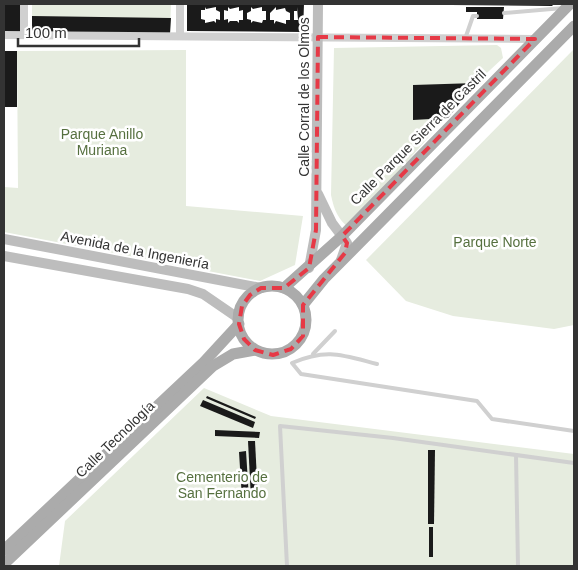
<svg xmlns="http://www.w3.org/2000/svg" width="578" height="570" font-family="Helvetica,sans-serif">
  <style>
    .green { fill: #e6ecdf }
    .building { fill: #1a1a1a; fill-rule: evenodd }
    .lines { fill: none; stroke-linecap: round; stroke-linejoin: round }
    .lane { stroke: #d0d0d0; stroke-width: 4 }
    .street { stroke: #d0d0d0; stroke-width: 8 }
    .secondary { stroke: #bdbdbd; stroke-width: 10 }
    .primary { stroke: #ababab; stroke-width: 11 }
    .marked { fill: none; stroke: #e63946; stroke-width: 4; stroke-dasharray: 10 6; stroke-linejoin: round }
    .labels { text-anchor: middle; dominant-baseline: central; stroke-width: 5; stroke-linejoin: round; paint-order: stroke }
    .street-label { font-size: 14px; fill: #333; stroke: #fff }
    .park-label { font-size: 14px; fill: #56703f; stroke: #fff }
  </style>
  <rect width="100%" height="100%" fill="#fff"/>
  <g class="green">
    <path d="M32,4H171L170,34L32,32Z"/>
    <path d="M497,45L501,48L503,58L476,83L349,228C338,219 334,210 331,195L334,48Z"/>
    <path d="M574,49V325L554,329L453,316L406,301L366,260Z"/>
    <path d="M186,50V206L303,216L295,265L260,281L4,232V187L18,188L17,51Z"/>
    <path d="M204,388L271,416L574,454V566H59L65,521Z"/>
  </g>
  <g class="building">
    <rect x="4" y="4" width="18" height="30"/>
    <path d="M187,4H304L303,32L187,31ZM205,7L206,9L216,7V10L220,12V20L216,19V23L214,21L205,23V20L201,19V10H205ZM228,7L230,9L239,7V11L243,10V20H239V23L237,21H230L228,23V19L224,20V10L228,11ZM251,7L253,9L262,7V11H266V20H263L262,23L253,21L251,23V20L247,19V13L251,11ZM276,7V10L285,8L286,11L290,13V20H286V24L276,21L274,24V20H270V13ZM297,7L298,20H294V11H297Z"/>
    <path d="M332,4H554L552,6Z"/>
    <path d="M466,7H504L503,19H477V12H466Z"/>
    <path d="M32,16L171,18L170,34L32,32Z"/>
    <rect x="4" y="51" width="13" height="56"/>
    <path d="M476,83L448,118L413,120V85Z"/>
    <path d="M207,396L256,417L255,419L206,398Z"/>
    <path d="M203,400L255,422L253,428L200,406Z"/>
    <path d="M215,430L260,432L259,438L215,436Z"/>
    <path d="M248,441H255L258,499H251Z"/>
    <path d="M428,450H435L434,524H428Z"/>
    <path d="M246,451L249,499H242L239,452Z"/>
    <rect x="429" y="527" width="4" height="30"/>
  </g>
  <g class="lines">
    <g class="lane">
      <path d="M504,13L563,8"/>
      <path d="M465,39L473,16H477"/>
      <path d="M313,354L335,331"/>
      <path d="M377,364C342,355 327,348 292,363L301,374L477,401L492,419L574,431"/>
      <path d="M516,455L518,566"/>
      <path d="M287,566L280,426L393,438L574,463"/>
    </g>
    <g class="street">
      <path d="M4,35L535,39"/>
      <path d="M24,35V4"/>
      <path d="M180,35V4"/>
    </g>
    <g class="secondary">
      <path d="M318,194L332,223L347,243L341,260"/>
      <path d="M4,239L261,288"/>
      <path d="M4,256L188,289L203,294L238,318"/>
      <path d="M309,268L316,230L318,4"/>
    </g>
    <g class="primary">
      <circle cx="272" cy="320" r="34"/>
      <path d="M284,288L342,236L570,4"/>
      <path d="M303,305L324,279L574,26"/>
      <path d="M4,550L204,362L239,324"/>
      <path d="M4,564L213,366L233,354L255,350"/>
    </g>
  </g>
  <path class="marked" d="M318,37L535,39L342,236L347,243L345,253L303,305V336L291,349L273,355L255,350L244,339L239,324L242,306L250,295L261,288H284L309,268L316,230Z"/>
  <g class="labels">
    <g class="street-label">
      <text transform="translate(304 97) rotate(-90)">Calle Corral de los Olmos</text>
      <text transform="translate(418 137) rotate(-45)">Calle Parque Sierra de Castril</text>
      <text transform="translate(135 250) rotate(11)">Avenida de la Ingeniería</text>
      <text transform="translate(115 439) rotate(-44)">Calle Tecnología</text>
    </g>
    <g class="park-label">
      <text x="102" y="134">Parque Anillo<tspan x="102" dy="16">Muriana</tspan></text>
      <text x="495" y="242">Parque Norte</text>
      <text x="222" y="477">Cementerio de<tspan x="222" dy="16">San Fernando</tspan></text>
    </g>
  </g>
  <rect width="578" height="570" fill="none" stroke="#333333" stroke-width="10"/>
  <path d="M18 38v8h121v-8" fill="none" stroke="#333333" stroke-width="2.5"/>
  <text x="25" y="38" font-size="15" fill="#333333" stroke="#ffffff" stroke-width="4" paint-order="stroke">100 m</text>
</svg>
